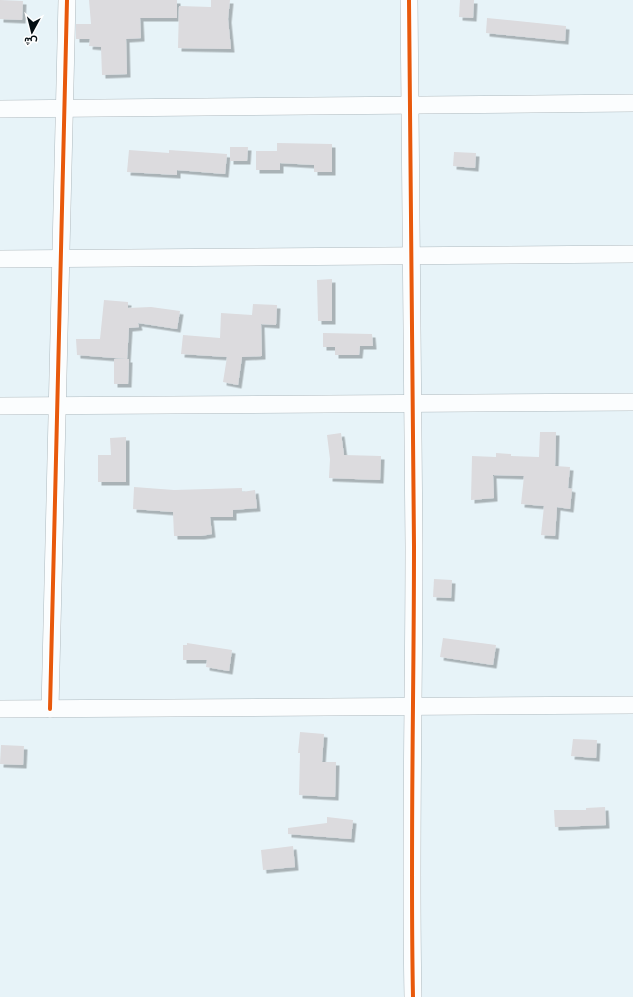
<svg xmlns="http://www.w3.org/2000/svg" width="633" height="997" font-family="Lato,Vazirmatn,sans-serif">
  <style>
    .building { fill: #dcdbde; filter: url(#shadow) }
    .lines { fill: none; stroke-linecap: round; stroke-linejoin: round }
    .minor-casing { stroke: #afbabf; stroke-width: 18 }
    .minor { stroke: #fbfdfe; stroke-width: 17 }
    .cycleway-casing { stroke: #fff; stroke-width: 6 }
    .cycleway { stroke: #e8590c; stroke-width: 4 }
  </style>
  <defs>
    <filter id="shadow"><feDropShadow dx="3.5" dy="3.5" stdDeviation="0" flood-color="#0004"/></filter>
  </defs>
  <rect width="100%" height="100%" fill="#e7f3f8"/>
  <g class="building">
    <path d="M0,0L23,1L22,20L0,19Z"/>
    <path d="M89,0H177V18H140L141,38L126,39L127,74L102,75L101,47L89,46L90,39H76V24H91Z"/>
    <path d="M211,0H230L228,19L231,49L178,48L179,6L211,7Z"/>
    <path d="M460,0H474L473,18L459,17Z"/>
    <path d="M487,18L566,26L565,41L486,33Z"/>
    <path d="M277,143L332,144V172H314V165L280,163V170H256V151H277Z"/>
    <path d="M230,147H248L247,161H230Z"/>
    <path d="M129,150L169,153V150L227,154L225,174L177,170V175L127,172Z"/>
    <path d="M454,152L476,153L475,168L453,166Z"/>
    <path d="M332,279V321H318L317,280Z"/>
    <path d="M104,300L128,302V308L151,307L180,311L177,329L138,323L139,327L129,328L127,359L77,355L76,339H100Z"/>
    <path d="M253,304L277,305L276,325L261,324L262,356L242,357L238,385L223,382L227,357L181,354L183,335L220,338L221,313L252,315Z"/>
    <path d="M323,333L372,334L373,346H360L359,355H335V347H323Z"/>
    <path d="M114,359H129L128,384H114Z"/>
    <path d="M540,432H556L555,466L570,467L568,488L572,489L570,509L557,507L555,536L541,535L544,506L521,504L524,476L493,475L494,498L471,500L472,456L496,457V453L511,454V456L539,457Z"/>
    <path d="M341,433L344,455L381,456L380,480L329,478L330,459L327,435Z"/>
    <path d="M126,437V482H98V455H111L110,438Z"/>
    <path d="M134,487L174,490L242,488V492L255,490L257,508L233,510V517H210L212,534L201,536H174L173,512L133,509Z"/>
    <path d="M434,579L452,580L451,598L433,597Z"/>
    <path d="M443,638L496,645L493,665L440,657Z"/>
    <path d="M187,643L232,650L229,671L206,667L207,660H183V645H187Z"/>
    <path d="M300,732L324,734L322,762H336L335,797L299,795L300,753H298Z"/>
    <path d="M573,739L597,740L596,758L571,756Z"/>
    <path d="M1,745L24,746L23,765L0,764Z"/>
    <path d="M605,807L606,825L555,827L554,810H586V808Z"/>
    <path d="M327,817L353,820L351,839L288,834V828L327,823Z"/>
    <path d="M293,846L295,867L263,870L261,850Z"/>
  </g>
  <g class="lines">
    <g class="minor-casing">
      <g id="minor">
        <path d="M409,0C412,182 414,364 414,546C414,696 410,847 413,997"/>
        <path d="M0,109L633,103"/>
        <path d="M0,259L633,254"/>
        <path d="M0,406L633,402"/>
        <path d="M0,709L633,705"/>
        <path d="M50,709L67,0"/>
      </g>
    </g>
    <use href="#minor" class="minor"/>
    <g class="cycleway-casing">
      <g id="cycleway">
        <path d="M409,0C412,182 414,364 414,546C414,696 410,847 413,997"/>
        <path d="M50,709L67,0"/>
      </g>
    </g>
    <use href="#cycleway" class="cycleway"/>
  </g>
  <g transform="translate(32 32) rotate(187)" stroke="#ffffff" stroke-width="3" paint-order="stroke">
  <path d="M0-3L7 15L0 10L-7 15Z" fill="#040e13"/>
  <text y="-6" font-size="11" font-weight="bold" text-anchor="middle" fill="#040e13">ش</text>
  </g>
</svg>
